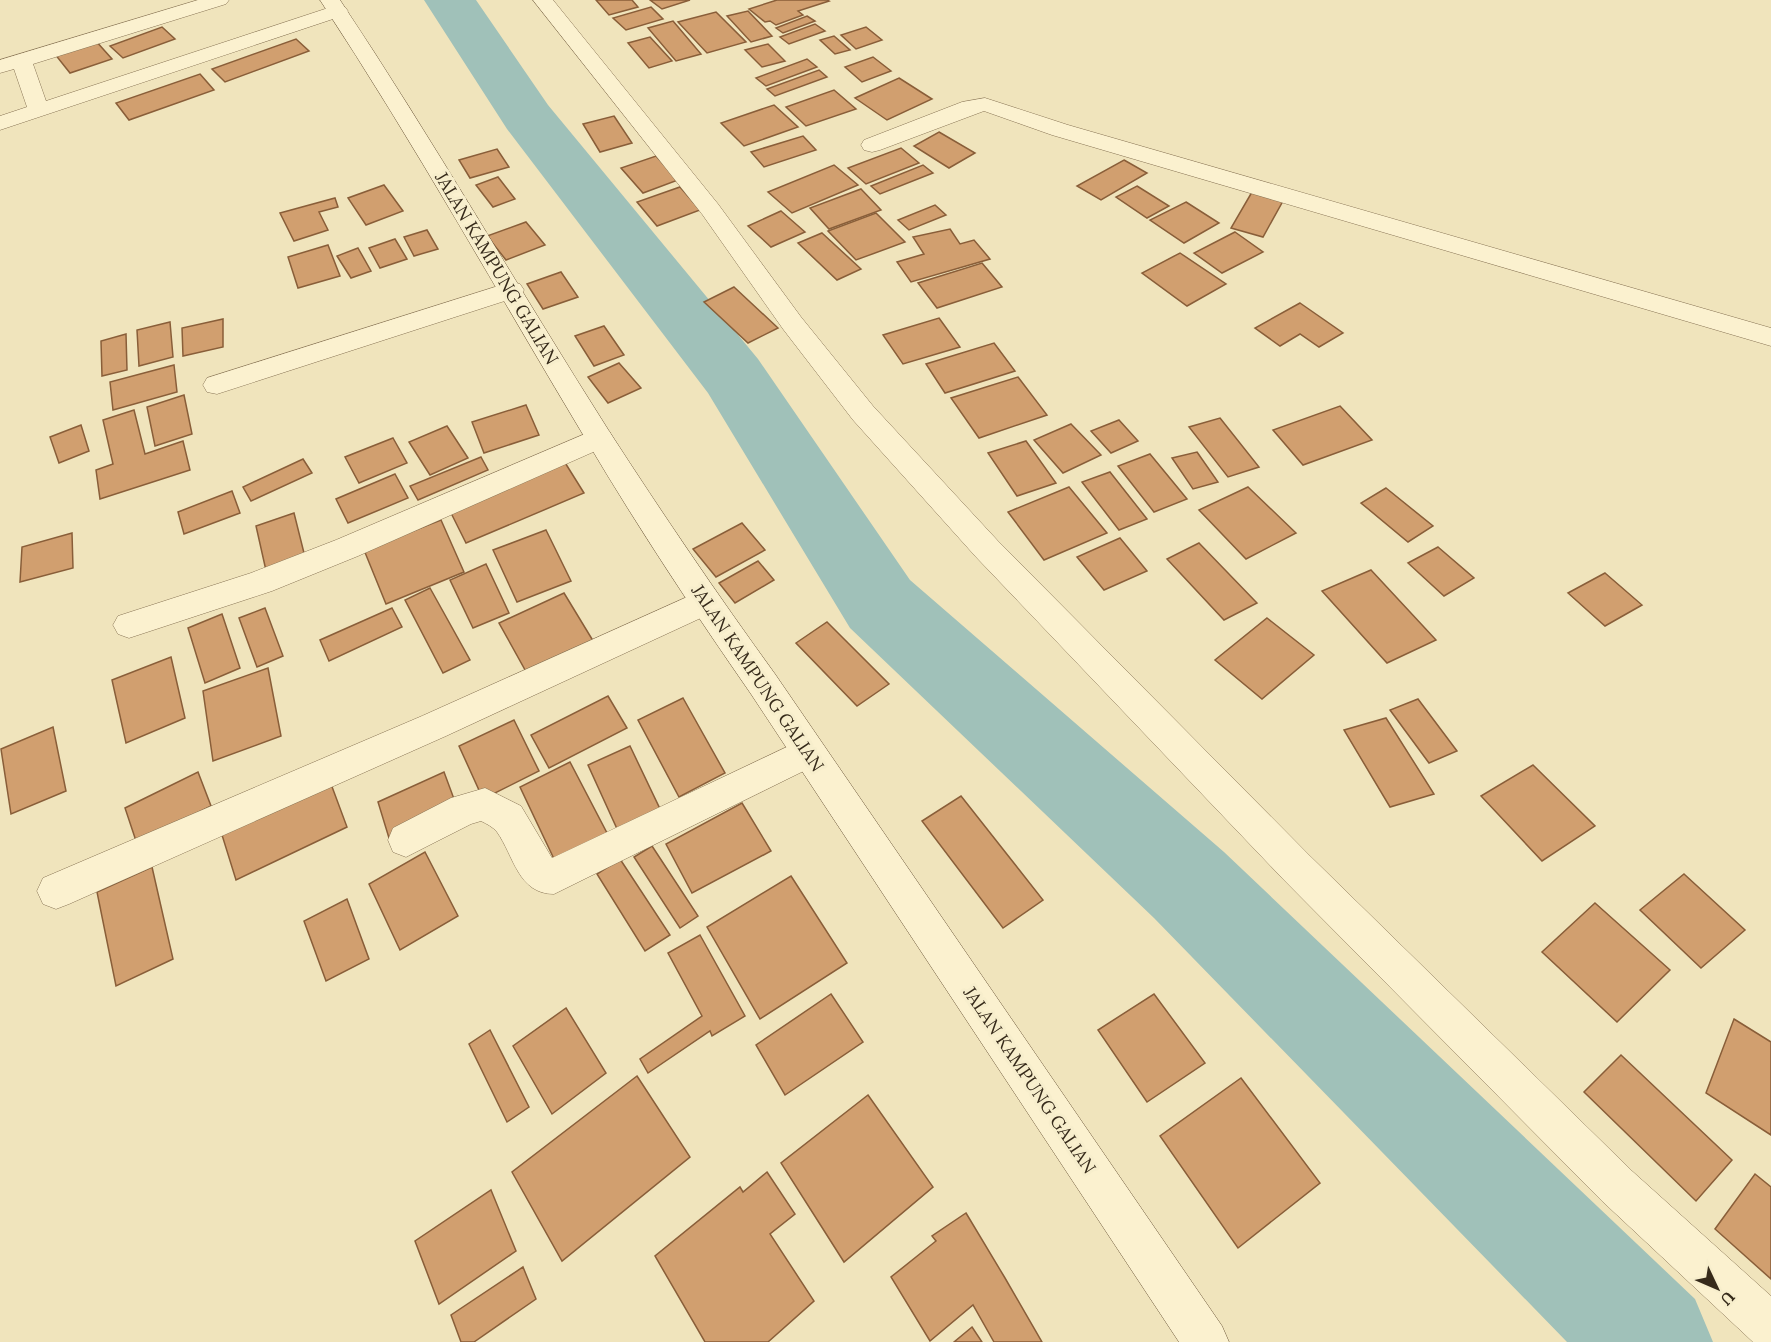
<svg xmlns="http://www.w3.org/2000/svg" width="1771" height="1342" font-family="Lora,serif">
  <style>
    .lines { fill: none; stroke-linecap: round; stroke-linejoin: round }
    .river { fill: #a0c1b9; fill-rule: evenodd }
    .building { fill: #d19f6f; stroke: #895e39; stroke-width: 1.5 }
    .street-casing { stroke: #887455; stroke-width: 1 }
    .secondary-casing { stroke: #6a5538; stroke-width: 1 }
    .street { fill: #fbf1cf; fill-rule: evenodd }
    .secondary { fill: #fbf1cf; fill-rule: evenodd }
    .labels { text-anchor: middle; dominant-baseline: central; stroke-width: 6; stroke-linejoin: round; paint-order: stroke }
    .street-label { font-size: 18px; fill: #362a1a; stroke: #f7eecc }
  </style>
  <rect width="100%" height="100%" fill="#f0e4bc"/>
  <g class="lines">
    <path class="river" d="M424,0H476L548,105L758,359L910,580L1224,852L1695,1299L1713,1342H1567L1154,918L850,628L708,393L507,129Z"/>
  </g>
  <g class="building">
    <path d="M596,0H632L638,7L609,15Z"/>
    <path d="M650,0H690L662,9Z"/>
    <path d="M777,0H827L829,1L798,11L803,15L776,25L770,21L765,22L749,9Z"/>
    <path d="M651,7L663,19L626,30L613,18Z"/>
    <path d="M748,11L772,36L751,42L727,16Z"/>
    <path d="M716,12L746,42L707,53L678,22Z"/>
    <path d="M807,16L815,21L783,33L776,28Z"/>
    <path d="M673,21L701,54L676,61L648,28Z"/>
    <path d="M815,24L825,31L789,44L780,37Z"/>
    <path d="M162,27L175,39L123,58L110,46Z"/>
    <path d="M866,27L882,40L856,49L841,35Z"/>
    <path d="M834,36L850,50L835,54L820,40Z"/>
    <path d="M650,37L672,61L649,68L628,43Z"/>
    <path d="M296,39L309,51L225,82L212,69Z"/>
    <path d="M95,40L112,59L70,73L54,53Z"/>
    <path d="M768,44L785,61L762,67L745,50Z"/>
    <path d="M873,57L891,71L862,82L845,67Z"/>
    <path d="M807,59L817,67L766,86L756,78Z"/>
    <path d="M819,70L827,77L775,96L767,89Z"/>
    <path d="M200,74L214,90L129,120L116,103Z"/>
    <path d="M899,78L932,99L887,120L855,98Z"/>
    <path d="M834,90L856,109L806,126L786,107Z"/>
    <path d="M774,105L798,127L744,146L721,123Z"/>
    <path d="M614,116L632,143L600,152L583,124Z"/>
    <path d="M939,132L975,153L949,168L914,146Z"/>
    <path d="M803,136L816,150L764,167L751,152Z"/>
    <path d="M901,148L919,163L866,184L848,168Z"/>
    <path d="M497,149L509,167L470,178L459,160Z"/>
    <path d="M656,156L678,180L643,193L621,168Z"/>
    <path d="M1124,160L1147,173L1101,200L1077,186Z"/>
    <path d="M834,165L858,185L792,213L768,192Z"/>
    <path d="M923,165L933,173L880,194L871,186Z"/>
    <path d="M498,177L515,199L493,207L476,185Z"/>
    <path d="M384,185L403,211L366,225L348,198Z"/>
    <path d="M1137,186L1169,206L1147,218L1116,197Z"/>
    <path d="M680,187L700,210L657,226L637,202Z"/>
    <path d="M861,189L881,210L829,229L810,208Z"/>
    <path d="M1252,192L1283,201L1263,237L1231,228Z"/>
    <path d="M335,198L338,207L319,212L328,230L294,241L280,213Z"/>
    <path d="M1186,202L1219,223L1184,243L1150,220Z"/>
    <path d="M935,205L946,215L909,230L898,220Z"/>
    <path d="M781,211L805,232L771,247L748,226Z"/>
    <path d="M876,213L905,242L856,260L828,231Z"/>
    <path d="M526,222L545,245L506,260L487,236Z"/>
    <path d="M950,229L960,244L974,240L990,259L911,282L897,262L924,254L913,237Z"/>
    <path d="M427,230L438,249L414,256L404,237Z"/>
    <path d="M1235,232L1263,252L1222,273L1194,253Z"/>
    <path d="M822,233L861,269L837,280L798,243Z"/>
    <path d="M395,239L407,259L380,268L369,248Z"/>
    <path d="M328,245L340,276L298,288L288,257Z"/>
    <path d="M358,248L371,271L351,278L337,256Z"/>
    <path d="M1180,253L1226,284L1187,306L1142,273Z"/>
    <path d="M982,263L1002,287L937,308L918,283Z"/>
    <path d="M561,272L578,297L543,309L527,284Z"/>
    <path d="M734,287L778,328L748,343L704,302Z"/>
    <path d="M1300,303L1343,333L1319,347L1300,334L1280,346L1255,328Z"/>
    <path d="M939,318L960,347L903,364L883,335Z"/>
    <path d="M223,319V347L183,356L182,328Z"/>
    <path d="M170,322L173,357L139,366L137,330Z"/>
    <path d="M604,326L624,355L594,366L575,336Z"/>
    <path d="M126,334L127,370L102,376L101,341Z"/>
    <path d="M994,343L1015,371L945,393L926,364Z"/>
    <path d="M619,363L641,388L608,403L588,377Z"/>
    <path d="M174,365L177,392L113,410L110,382Z"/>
    <path d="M1018,377L1047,415L979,438L951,398Z"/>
    <path d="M184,395L192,434L155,446L147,407Z"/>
    <path d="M526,405L539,435L484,453L472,422Z"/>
    <path d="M1340,406L1372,440L1303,465L1273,430Z"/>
    <path d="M134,410L145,454L183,441L190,470L100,499L96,470L113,464L103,420Z"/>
    <path d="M1220,418L1259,467L1228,477L1189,427Z"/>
    <path d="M1119,420L1138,441L1111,453L1091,431Z"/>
    <path d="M1071,424L1101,455L1063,473L1034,440Z"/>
    <path d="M81,425L89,451L59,463L50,437Z"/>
    <path d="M447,426L468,458L430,475L409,442Z"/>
    <path d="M393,438L407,463L359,483L345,457Z"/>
    <path d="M1026,441L1056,483L1017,496L988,453Z"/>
    <path d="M1197,452L1218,482L1193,489L1172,458Z"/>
    <path d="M1150,454L1187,499L1154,512L1118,466Z"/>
    <path d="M481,457L488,470L418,500L410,486Z"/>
    <path d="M303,459L312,473L251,501L243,487Z"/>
    <path d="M564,461L584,493L466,543L449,509Z"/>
    <path d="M1110,472L1147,519L1119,530L1082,482Z"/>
    <path d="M395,474L408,498L348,523L336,499Z"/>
    <path d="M1069,487L1107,533L1044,560L1008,512Z"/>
    <path d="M1248,487L1296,533L1246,559L1199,510Z"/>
    <path d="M1386,488L1433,526L1408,542L1361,503Z"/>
    <path d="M232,491L240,513L184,534L178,512Z"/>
    <path d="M294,513L306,561L267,575L256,526Z"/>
    <path d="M441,520L464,572L386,604L364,550Z"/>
    <path d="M742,523L765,550L716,577L693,549Z"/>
    <path d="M546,530L571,581L517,602L493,550Z"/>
    <path d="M72,533L73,568L20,582L22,547Z"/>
    <path d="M1120,538L1147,571L1104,590L1077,557Z"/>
    <path d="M1199,543L1257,603L1224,620L1167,559Z"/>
    <path d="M1438,547L1474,578L1444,596L1408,563Z"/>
    <path d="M758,561L774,580L735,603L719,583Z"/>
    <path d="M486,564L509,613L473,628L450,580Z"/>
    <path d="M1371,570L1436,640L1387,663L1322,591Z"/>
    <path d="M1605,573L1642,605L1605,626L1568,593Z"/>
    <path d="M430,588L470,660L443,673L405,600Z"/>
    <path d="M564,593L595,644L529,677L499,623Z"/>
    <path d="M265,608L283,656L257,667L239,618Z"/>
    <path d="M392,608L402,627L329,661L320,640Z"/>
    <path d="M222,614L240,668L205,683L188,628Z"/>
    <path d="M1267,618L1314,655L1262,699L1215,660Z"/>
    <path d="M827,622L889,684L857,706L796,643Z"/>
    <path d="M171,657L185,718L126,743L112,680Z"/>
    <path d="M268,668L281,736L213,761L203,691Z"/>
    <path d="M608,696L627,728L549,768L531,735Z"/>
    <path d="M683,698L725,773L679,797L638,720Z"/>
    <path d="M1418,699L1457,751L1429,763L1390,710Z"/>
    <path d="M1386,718L1434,794L1390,807L1344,730Z"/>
    <path d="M514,720L539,771L483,799L459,746Z"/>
    <path d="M53,727L66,791L11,814L1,749Z"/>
    <path d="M630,746L661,811L618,831L588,765Z"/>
    <path d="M570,762L607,833L555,861L520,787Z"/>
    <path d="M1533,765L1595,826L1542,861L1481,796Z"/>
    <path d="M198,772L211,806L137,844L125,808Z"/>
    <path d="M444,772L457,807L389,838L378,802Z"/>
    <path d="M331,784L347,827L236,880L222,835Z"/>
    <path d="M961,796L1043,900L1003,928L922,821Z"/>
    <path d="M742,803L771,851L692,893L666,844Z"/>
    <path d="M652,846L698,916L680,928L634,857Z"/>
    <path d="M425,852L458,916L400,950L369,884Z"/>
    <path d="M620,859L670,935L645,951L597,874Z"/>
    <path d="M152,867L173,959L116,986L97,892Z"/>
    <path d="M1684,874L1745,930L1701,968L1640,910Z"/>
    <path d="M791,876L847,963L760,1019L707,927Z"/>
    <path d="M347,899L369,959L326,981L304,921Z"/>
    <path d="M1595,903L1670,970L1617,1022L1542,952Z"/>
    <path d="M700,935L745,1016L712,1036L710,1031L648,1073L640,1059L702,1016L668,953Z"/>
    <path d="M831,994L863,1042L785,1095L756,1045Z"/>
    <path d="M1154,994L1205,1063L1147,1102L1098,1030Z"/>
    <path d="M566,1008L606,1073L552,1114L513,1046Z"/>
    <path d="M1734,1019L1771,1042V1135L1706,1093Z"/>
    <path d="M490,1030L529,1107L507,1122L469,1044Z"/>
    <path d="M1621,1055L1732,1160L1696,1201L1584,1092Z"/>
    <path d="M637,1076L690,1157L562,1261L512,1172Z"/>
    <path d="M1241,1078L1320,1183L1238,1248L1160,1136Z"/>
    <path d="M868,1095L933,1187L844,1262L781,1163Z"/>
    <path d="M767,1172L795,1214L770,1234L814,1301L768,1342H705L655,1256L740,1187L743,1192Z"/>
    <path d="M1755,1174L1771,1187V1279L1715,1229Z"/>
    <path d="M491,1190L516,1251L439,1304L415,1241Z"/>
    <path d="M966,1213L1005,1278L1042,1342H994L973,1305L930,1341L891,1277L936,1241L932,1236Z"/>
    <path d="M523,1267L536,1299L474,1342H461L451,1315Z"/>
    <path d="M972,1327L982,1342H954Z"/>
  </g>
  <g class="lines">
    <g class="street-casing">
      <g id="street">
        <path d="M198,0H229L226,4L33,64L46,101L331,7H345L348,11L345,15L0,130V116L27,107L14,69L0,73V60Z"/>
        <path d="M533,0H553L718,204L801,317L873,406L998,541L1309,855L1632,1171L1771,1296V1342H1753L1602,1201L1283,879L976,557L853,420L783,329L702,214Z"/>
        <path d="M985,98L1068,125L1771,328V346L1052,135L984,111L880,150L872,152L864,150L861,145L864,140L962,102Z"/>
        <path d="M511,282L520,284L524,290L520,296L217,394L207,392L203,385L207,378Z"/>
        <path d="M599,428L609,431L613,438L609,445L358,556L272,591L129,638L118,634L113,625L118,616L251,573L336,540Z"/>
        <path d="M705,589L716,593L721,602L716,611L446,736L69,904L56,909L43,904L37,891L43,878L422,716Z"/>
        <path d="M808,737L820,741L825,752L820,763L554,894C518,894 514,856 497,832C493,827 487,824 481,821L471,824L406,857L393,852L388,840L393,828L451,798L485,788L521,806L552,858Z"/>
      </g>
    </g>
    <g class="secondary-casing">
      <path id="secondary" d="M320,0H340C434,141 518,288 609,431C662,513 717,594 775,674L1222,1326L1229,1342H1179L751,694C694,612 639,529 588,443C499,295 415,144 320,0Z"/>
    </g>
    <use href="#street" class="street"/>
    <use href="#secondary" class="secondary"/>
  </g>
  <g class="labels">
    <g class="street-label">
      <text transform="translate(497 268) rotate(59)">JALAN KAMPUNG GALIAN</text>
      <text transform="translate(758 678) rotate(56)">JALAN KAMPUNG GALIAN</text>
      <text transform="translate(1030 1080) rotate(56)">JALAN KAMPUNG GALIAN</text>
    </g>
  </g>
  <g transform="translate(1717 1288) rotate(134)" stroke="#f7eecc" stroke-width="4.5" paint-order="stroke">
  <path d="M0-4.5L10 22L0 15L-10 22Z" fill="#362a1a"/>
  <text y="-9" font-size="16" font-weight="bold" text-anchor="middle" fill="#362a1a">U</text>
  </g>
</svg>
